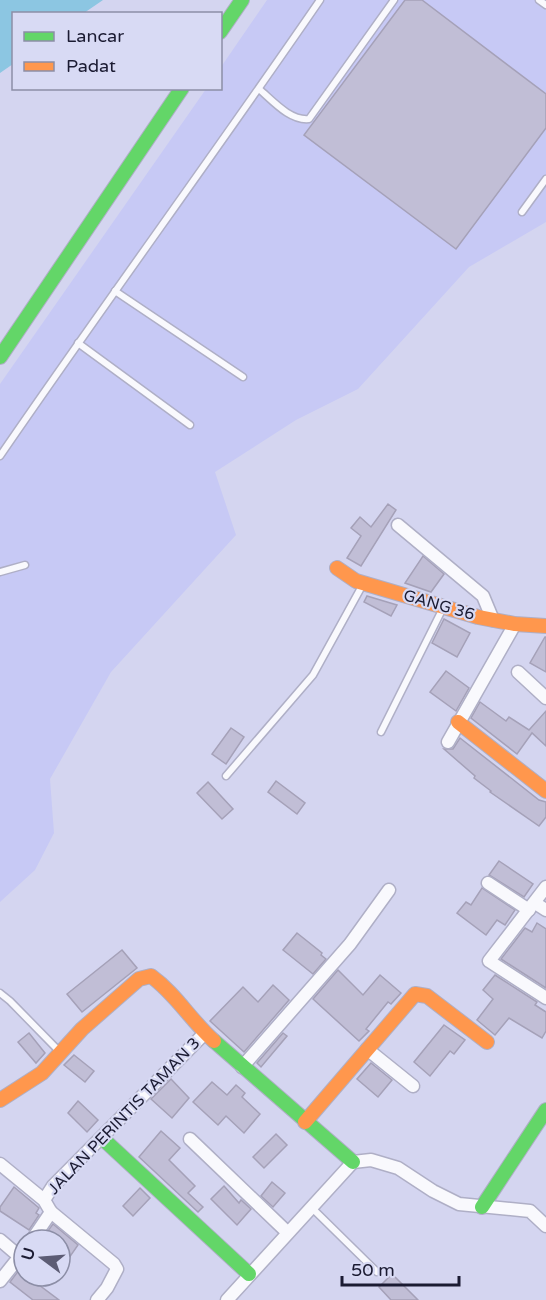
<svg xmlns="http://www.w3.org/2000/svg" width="546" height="1300" font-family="'Varela Round',sans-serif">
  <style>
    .built { fill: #c7c9f5 }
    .water { fill: #8cc6e2 }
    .building { fill: #c1bed6; stroke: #a5a1b8; stroke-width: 1.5 }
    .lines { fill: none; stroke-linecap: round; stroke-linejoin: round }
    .lane-casing { stroke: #afafc6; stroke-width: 9 }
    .street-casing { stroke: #afafc6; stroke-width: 15 }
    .fast-casing { stroke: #afafc6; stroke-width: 16 }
    .slow-casing { stroke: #afafc6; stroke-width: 16 }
    .lane { stroke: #f9f9fd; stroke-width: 6 }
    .street { stroke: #f9f9fd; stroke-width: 12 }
    .fast { stroke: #63d668; stroke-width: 14 }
    .slow { stroke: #ff974d; stroke-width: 14 }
    .labels { text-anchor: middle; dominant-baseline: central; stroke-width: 4.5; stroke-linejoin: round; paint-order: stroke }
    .street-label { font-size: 16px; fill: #1b1b32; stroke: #d8daf4 }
  </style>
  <rect width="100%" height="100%" fill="#d4d5f0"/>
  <path class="built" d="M267,0H546V222L469,267L358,389L296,420L215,472L236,535L111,672L50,779L54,833L35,870L0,902V384L206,89L220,88L221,67Z"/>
  <path class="water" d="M0,0H103L84,13L14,14L13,64L0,73Z"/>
  <g class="building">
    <path d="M405,0H422L546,94V128L456,249L304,135Z"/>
    <path d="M388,504L396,510L361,566L347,558L361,536L351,528L360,517L371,527Z"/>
    <path d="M423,556L444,574L431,592L405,583Z"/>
    <path d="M367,596L397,605L391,616L364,602Z"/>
    <path d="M444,619L470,633L457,657L432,643Z"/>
    <path d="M545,637H546V672L530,663Z"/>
    <path d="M446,671L469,688L456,711L430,692Z"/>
    <path d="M480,702L506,721L509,717L529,730L546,711V746L532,733L517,754L471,718Z"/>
    <path d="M231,728L244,737L226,764L212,754Z"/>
    <path d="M460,738L539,800L546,802V817L539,826L490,792L491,791L474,778L475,776L444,749H453Z"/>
    <path d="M276,781L305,803L297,814L268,792Z"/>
    <path d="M208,782L233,809L222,819L197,793Z"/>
    <path d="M499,861L533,884L524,897L489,875Z"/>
    <path d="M482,888L515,910L505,925L497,920L486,935L457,913L466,902L471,905Z"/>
    <path d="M537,923L546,929V988L501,959L525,928L532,932Z"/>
    <path d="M297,933L322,953L321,955L326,959L313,974L283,950Z"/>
    <path d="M122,950L137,968L82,1012L67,994Z"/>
    <path d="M338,970L363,995L380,975L401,993L391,1004L388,1002L366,1029L369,1031L359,1041L313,999Z"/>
    <path d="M495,975L537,1002L535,1005L546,1012V1031L542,1038L509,1018L495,1035L477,1020L493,999L483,990Z"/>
    <path d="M273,985L289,1000L244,1052L210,1021L243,987L258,1002Z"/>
    <path d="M444,1025L465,1040L454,1054L450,1051L430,1076L414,1062Z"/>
    <path d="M29,1033L45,1053L36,1063L18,1042Z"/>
    <path d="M283,1033L287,1036L261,1067L257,1063Z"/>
    <path d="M74,1055L94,1071L85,1082L64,1065Z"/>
    <path d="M371,1063L392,1080L378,1097L357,1079Z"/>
    <path d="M171,1079L189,1098L172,1118L151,1099Z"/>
    <path d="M212,1082L227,1095L236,1085L245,1093L242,1097L260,1114L244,1133L226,1116L218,1125L193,1102Z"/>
    <path d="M78,1101L98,1120L87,1132L68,1113Z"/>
    <path d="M161,1131L180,1148L169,1160L195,1186L188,1193L203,1207L198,1212L139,1157Z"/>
    <path d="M276,1134L287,1145L264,1168L253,1157Z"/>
    <path d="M272,1182L285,1193L273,1207L261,1196Z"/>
    <path d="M224,1186L239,1203L241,1200L251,1209L237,1225L211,1199Z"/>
    <path d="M14,1187L39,1208L36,1213L39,1215L29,1230L0,1211V1207Z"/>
    <path d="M140,1188L150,1198L133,1216L123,1206Z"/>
    <path d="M53,1224L78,1245L69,1258L60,1251V1240L42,1239Z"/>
    <path d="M19,1270L24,1276H27L59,1300H33L10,1282Z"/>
    <path d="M392,1274L418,1300H391L379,1287Z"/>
  </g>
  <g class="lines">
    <g class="lane-casing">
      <g id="lane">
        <path d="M539,0L546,5"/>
        <path d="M259,89C273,101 290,121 309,119L394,0"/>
        <path d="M522,212L546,179"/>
        <path d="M115,291L243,377"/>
        <path d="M78,343L190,425"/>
        <path d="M0,456C105,303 215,153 320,0"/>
        <path d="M0,572L25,565"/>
        <path d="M381,732L442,610"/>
        <path d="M226,776L313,675L362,586"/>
        <path d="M0,993L10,1001L58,1050"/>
        <path d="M312,1208L377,1272"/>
      </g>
    </g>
    <g class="street-casing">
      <g id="street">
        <path d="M398,525L483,596L493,620"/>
        <path d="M518,672L546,698"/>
        <path d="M448,742L515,624"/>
        <path d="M488,883L529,910"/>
        <path d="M546,887L489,961L546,998"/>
        <path d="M535,903L546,910"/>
        <path d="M367,1049L413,1086"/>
        <path d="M242,1067L350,944L389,890"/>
        <path d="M190,1139L287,1232"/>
        <path d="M0,1164L44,1200L51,1212L32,1240"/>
        <path d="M44,1200L53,1186L205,1033"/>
        <path d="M51,1212L114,1264L117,1269L107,1288L97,1300"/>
        <path d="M0,1240L20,1257"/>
        <path d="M0,1281L24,1251"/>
        <path d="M227,1300L353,1162L371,1160L398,1168L433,1191L459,1204L530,1211L546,1226"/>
      </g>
    </g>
    <g class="fast-casing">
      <g id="fast">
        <path d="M220,32L242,0"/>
        <path d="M0,357L182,88"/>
        <path d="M214,1041L353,1162"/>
        <path d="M102,1138L249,1274"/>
        <path d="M482,1207L546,1110"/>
      </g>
    </g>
    <g class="slow-casing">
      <g id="slow">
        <path d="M337,568L356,581L478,617L515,624L546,626"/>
        <path d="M458,722L546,791"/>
        <path d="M0,1100L42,1073L82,1029L139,979L151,976C176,994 191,1021 214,1041"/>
        <path d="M305,1122L415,994L427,996L487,1042"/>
      </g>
    </g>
    <use href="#lane" class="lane"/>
    <use href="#street" class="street"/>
    <use href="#fast" class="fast"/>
    <use href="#slow" class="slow"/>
  </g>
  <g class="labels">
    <g class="street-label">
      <text transform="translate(439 605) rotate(16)">GANG 36</text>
      <text transform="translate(124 1116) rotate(-46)">JALAN PERINTIS TAMAN 3</text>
    </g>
  </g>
  <rect x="12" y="12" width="210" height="78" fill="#d8daf4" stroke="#8c8ea6" stroke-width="1.5"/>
  <rect x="24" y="32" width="30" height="9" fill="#63d668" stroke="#8c8ea6" stroke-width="1.5"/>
  <text x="66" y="42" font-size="18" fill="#1b1b32">Lancar</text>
  <rect x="24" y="62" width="30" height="9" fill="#ff974d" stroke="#8c8ea6" stroke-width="1.5"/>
  <text x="66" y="72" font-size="18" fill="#1b1b32">Padat</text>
  <g transform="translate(42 1258) rotate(286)"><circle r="28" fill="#d8daf4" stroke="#8c8ea6" stroke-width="1.5"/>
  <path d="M0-4.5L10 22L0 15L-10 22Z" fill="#5c5c74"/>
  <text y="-9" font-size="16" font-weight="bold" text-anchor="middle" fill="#1b1b32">U</text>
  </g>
  <path d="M342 1276v9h117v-9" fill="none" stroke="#1b1b32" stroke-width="3"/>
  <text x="351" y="1276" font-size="18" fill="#1b1b32" stroke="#d8daf4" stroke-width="4.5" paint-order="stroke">50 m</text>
</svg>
